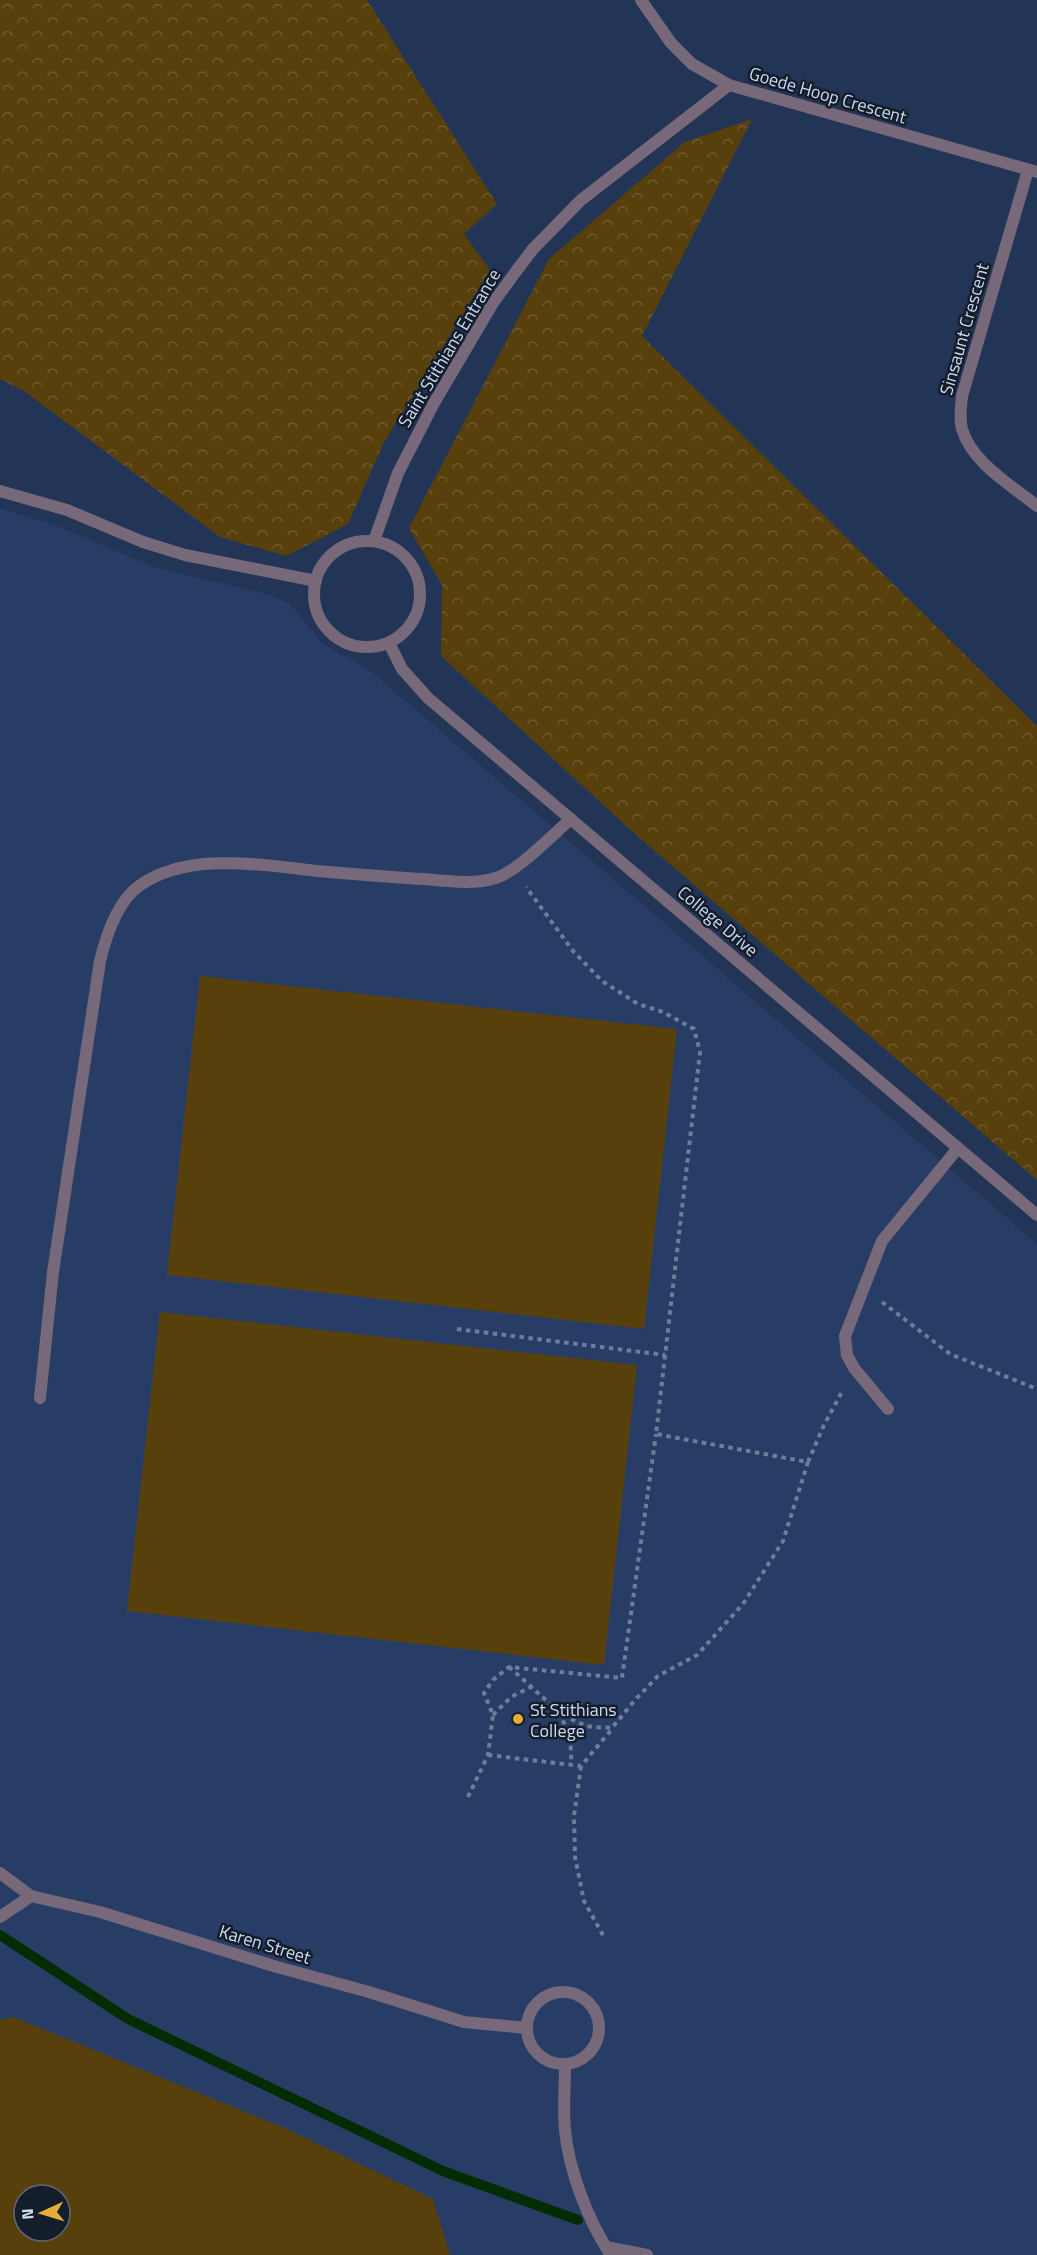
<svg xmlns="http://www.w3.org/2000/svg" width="1037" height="2255" font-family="'Titillium Web',sans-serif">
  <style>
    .built { fill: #283d65; fill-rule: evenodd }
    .park { fill: url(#park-crowns) }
    .garden { fill: #58400d; fill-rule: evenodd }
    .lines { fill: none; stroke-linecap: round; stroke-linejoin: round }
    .stream { stroke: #042c02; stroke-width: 10 }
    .path { stroke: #6e7e9a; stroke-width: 4; stroke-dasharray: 4.5 4.5; stroke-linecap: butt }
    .service { stroke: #776979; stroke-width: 12 }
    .minor { stroke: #776979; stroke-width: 12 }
    .poi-dot { fill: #e5ad36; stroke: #141d2c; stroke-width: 2 }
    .labels { text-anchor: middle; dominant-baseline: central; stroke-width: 5; stroke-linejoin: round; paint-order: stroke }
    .street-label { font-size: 18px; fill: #cedaef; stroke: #141d2c }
    .poi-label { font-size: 18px; fill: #cedaef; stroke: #141d2c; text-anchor: start }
  </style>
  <defs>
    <pattern id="park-crowns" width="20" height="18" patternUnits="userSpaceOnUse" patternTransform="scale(1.5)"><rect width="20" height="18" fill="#58400d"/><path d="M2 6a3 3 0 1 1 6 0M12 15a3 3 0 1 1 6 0" fill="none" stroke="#6f5b31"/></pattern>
  </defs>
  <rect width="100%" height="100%" fill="#223556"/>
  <path class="built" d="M0,508L58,526L154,567L270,595L290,604L323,644L371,671L1037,1244V2255H0ZM24,2195H60V2231H24Z"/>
  <g class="park">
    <path d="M0,0H367L497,204L464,234L490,270L383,444L348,524L286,556L220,537L24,391L0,379Z"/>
    <path d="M752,119L642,336L1037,726V1180L635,834L441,656L442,585L409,528L549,259L685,142Z"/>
  </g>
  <g class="garden">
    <path d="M200,976L677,1029L644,1329L167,1275Z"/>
    <path d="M160,1312L637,1365L604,1665L127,1611Z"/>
    <path d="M13,2017L280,2126L433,2199L450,2255H0V2020ZM24,2195H60V2231H24Z"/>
  </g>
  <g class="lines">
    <path class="stream" d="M0,1935L128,2019L443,2171L578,2220"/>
    <g class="path">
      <path d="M882,1302L950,1354L1037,1389"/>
      <path d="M457,1329L665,1355"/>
      <path d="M808,1462L824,1425L843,1390"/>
      <path d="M509,1667C532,1686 556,1714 584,1725C592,1728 604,1727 612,1728L635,1700L658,1676L697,1655L743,1604L783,1541L808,1462L656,1434L700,1052L694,1029L663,1012L638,1004L602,981L573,951L526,887"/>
      <path d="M559,1712C569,1734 572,1741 571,1766"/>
      <path d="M493,1715L511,1697L533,1686"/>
      <path d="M488,1755L581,1766L612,1729"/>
      <path d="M581,1766L574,1816L575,1857L584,1901L605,1939"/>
      <path d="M468,1797L488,1755L493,1715L484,1693L493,1680L509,1667L622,1678L656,1434"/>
    </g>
    <g class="service">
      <path d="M0,491L67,510L143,542L185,555L316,581"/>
      <circle cx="367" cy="594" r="53"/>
      <path d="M389,643L402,669L428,698L1037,1215"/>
      <path d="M40,1398L53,1272L100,961C106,936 117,902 139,886C188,851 263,865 318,871C353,874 388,877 423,879C446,881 474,885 496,878C518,871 552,835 571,819"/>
      <path d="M888,1409L854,1368L847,1355L845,1336L882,1241L958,1148"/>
      <path d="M0,1873L31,1896"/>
      <path d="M0,1917L31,1896L100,1912L277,1967L369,1992L464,2022L527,2028"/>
      <circle cx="563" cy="2028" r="36"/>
      <path d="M565,2065C565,2087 563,2109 565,2130C569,2171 588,2221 611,2255"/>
      <path d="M606,2247L647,2255"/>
    </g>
    <g class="minor">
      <path d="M641,0L671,43L692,64L729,85L1037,172"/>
      <path d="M1028,170L962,396C961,407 959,418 962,429C972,463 1011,485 1037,506"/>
      <path d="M374,541L398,473L434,403L493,303L517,270L533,249L581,200L729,85"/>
    </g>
  </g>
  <circle class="poi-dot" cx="518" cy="1719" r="6"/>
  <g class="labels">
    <g class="street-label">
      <text transform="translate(828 95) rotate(16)">Goede Hoop Crescent</text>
      <text transform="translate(964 329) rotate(-74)">Sinsaunt Crescent</text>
      <text transform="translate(449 348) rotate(-59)">Saint Stithians Entrance</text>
      <text transform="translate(718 921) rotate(40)">College Drive</text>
      <text transform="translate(265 1944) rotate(17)">Karen Street</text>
    </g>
    <g class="poi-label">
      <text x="530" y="1709">St Stithians<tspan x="530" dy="21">College</tspan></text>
    </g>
  </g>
  <g transform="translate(42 2213) rotate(266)"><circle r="28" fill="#141d2c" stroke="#5e697a" stroke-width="1.5"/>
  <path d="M0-4.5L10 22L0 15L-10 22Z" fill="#e5ad36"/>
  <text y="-9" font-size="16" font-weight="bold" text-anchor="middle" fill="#cedaef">N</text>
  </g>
</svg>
